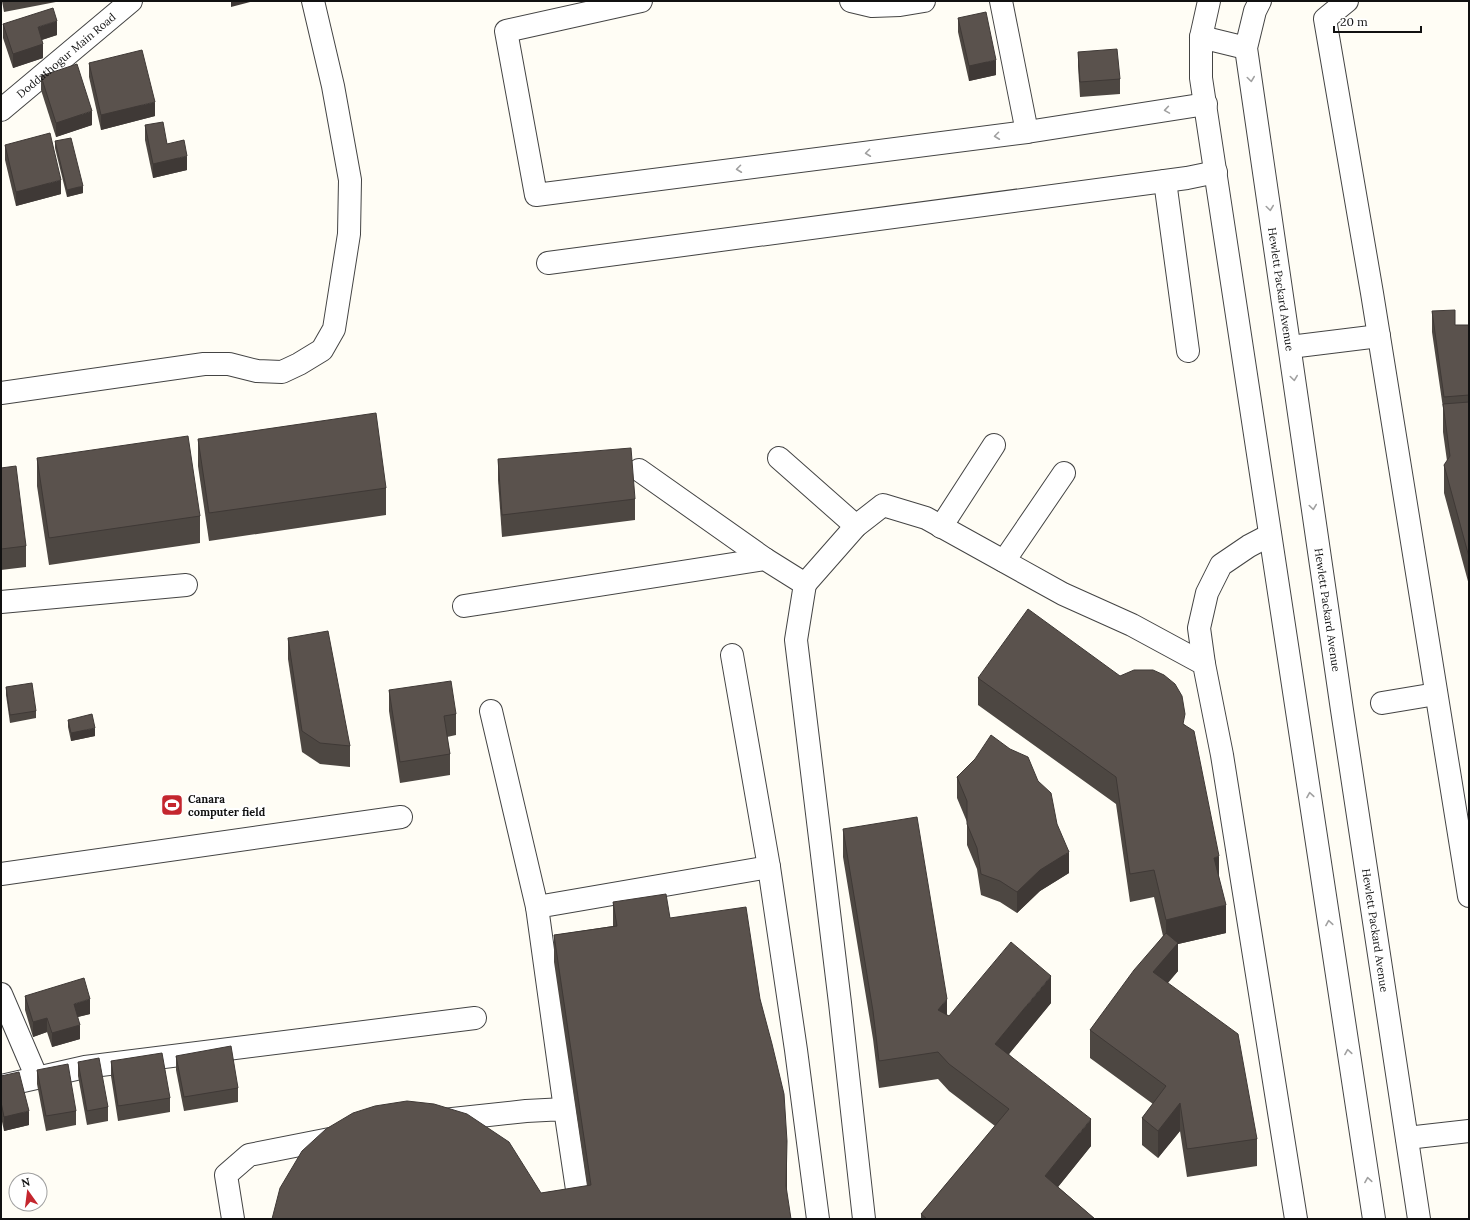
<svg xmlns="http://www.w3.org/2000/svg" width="1470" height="1220" font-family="Lora,serif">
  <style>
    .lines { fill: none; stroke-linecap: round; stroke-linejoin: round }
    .minor-casing { stroke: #444; stroke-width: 24 }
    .minor { stroke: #fff; stroke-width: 22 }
    .wall { fill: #4d4742 }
    .shaded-wall { fill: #3f3936 }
    .building { fill: #5a524d; stroke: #3f3936 }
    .oneway { stroke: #a0a0a0 }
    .labels { text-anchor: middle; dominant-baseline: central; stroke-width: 4; stroke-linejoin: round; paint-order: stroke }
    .street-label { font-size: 11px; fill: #111; stroke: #fff }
    .poi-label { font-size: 11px; font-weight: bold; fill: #111; stroke: #fff; text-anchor: start }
  </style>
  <rect width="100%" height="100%" fill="#fffdf5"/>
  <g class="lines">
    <g class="minor-casing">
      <g id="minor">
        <path d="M641,1L506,31L536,195L1027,132L1206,104"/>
        <path d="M851,1L872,6L900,5L924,1"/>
        <path d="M1001,1L1027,132"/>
        <path d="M1209,1L1201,37V78L1374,1219"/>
        <path id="s1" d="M1260,1L1255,11L1246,48L1342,710L1419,1219"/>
        <path d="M1347,1L1325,19L1372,293L1469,896"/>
        <path d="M1201,37L1246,48"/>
        <path id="s2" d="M1,110L131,1"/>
        <path d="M1165,181L1188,351"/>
        <path d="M548,263L1187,178L1216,172"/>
        <path d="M1290,347L1379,336"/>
        <path d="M1,393L204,364H229L257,371L282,372L299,364L322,350L334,329L349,234L350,180L333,86L313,1"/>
        <path d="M779,458L856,526"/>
        <path d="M639,470L765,559"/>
        <path d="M941,527L994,445"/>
        <path d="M1004,561L1064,473"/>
        <path d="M805,584L856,526L883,505L926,518L1063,594L1132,625L1204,664L1222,755L1296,1219"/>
        <path d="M1,602L186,585"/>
        <path d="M464,606L765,559L805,584L796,640L840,1003L864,1219"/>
        <path d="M732,655L769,867"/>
        <path d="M1204,664L1199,628L1207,593L1221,565L1249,546L1270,535"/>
        <path d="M1382,703L1436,694"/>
        <path d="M491,711L537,907"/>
        <path d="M1,874L401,817"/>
        <path d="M1,994L37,1078"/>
        <path d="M1,1086L85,1067L475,1018"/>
        <path d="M565,1109L537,907L769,867L796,1050L818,1219"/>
        <path d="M443,1120L526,1111L565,1109L579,1203"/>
        <path d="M1407,1138L1469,1131"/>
        <path d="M233,1219L226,1175L249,1155L340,1137"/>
      </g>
    </g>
    <use href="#minor" class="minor"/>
  </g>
  <g class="wall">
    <path d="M2,1H61L4,12Z"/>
    <path d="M958,18L996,75L969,81L958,32Z"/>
    <path d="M3,24L57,35L42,40L43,58L13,68L3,38Z"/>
    <path d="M1078,52L1120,79V94L1080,97L1078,66Z"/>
    <path d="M89,63L155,116L101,130L89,77Z"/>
    <path d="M41,76L92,125L56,137L41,90Z"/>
    <path d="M145,125L167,144L187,170L153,178L145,140Z"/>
    <path d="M55,141L83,193L67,197L55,148Z"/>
    <path d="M5,145L61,194L16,206L5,160Z"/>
    <path d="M1432,311L1455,325H1469V585L1444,493V465L1447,461L1443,432V408L1432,332Z"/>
    <path d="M198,439L386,488V515L209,541L198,466Z"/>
    <path d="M37,458L200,516V543L49,565L37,486Z"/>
    <path d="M498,459L635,499V520L502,537L498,480Z"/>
    <path d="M1,468L26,546V567L1,570Z"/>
    <path d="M288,638L350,746V767L320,764L302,752L288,659Z"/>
    <path d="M1120,676L1185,725L1219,877L1226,933L1178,944V971L1168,983L1257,1139V1166L1187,1177L1180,1131L1158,1158L1142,1145V1118L1153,1104L1090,1058V1030L1163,936L1154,897L1130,902L1116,804L978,705V678Z"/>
    <path d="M6,687L36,711V718L10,723L6,695Z"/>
    <path d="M389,690L456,714V735L447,737L450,754V775L400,783L389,711Z"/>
    <path d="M68,720L95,736L71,741L68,727Z"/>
    <path d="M957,777L1038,781L1057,824L1069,873L1040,891L1017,913L1000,902L981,895L977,869L967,845V822L957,798Z"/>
    <path d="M843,829L947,1015L949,1016L1051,1003L1009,1054L1091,1146L1058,1187L1095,1219H921V1214L995,1126L949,1091L938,1079L879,1088L873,1039L843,857Z"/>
    <path d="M613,902L670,918L760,999L787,1169V1190L272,1219L541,1193L587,1186L554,962V935L613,926Z"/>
    <path d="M25,996L90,1014L77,1017L80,1039L52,1047L47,1032L33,1037L25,1010Z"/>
    <path d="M176,1056L238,1088V1102L184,1111L176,1070Z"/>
    <path d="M111,1061L170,1098V1112L118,1121L111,1076Z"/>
    <path d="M78,1062L108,1107V1121L87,1125L78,1076Z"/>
    <path d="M37,1070L76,1111V1125L46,1131L37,1084Z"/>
    <path d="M1,1076L29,1125L4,1131L1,1117Z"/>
  </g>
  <g class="shaded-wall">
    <path d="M231,1H254L231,7Z"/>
    <path d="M57,21V35L38,41V27Z"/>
    <path d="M43,44V58L13,68V54Z"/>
    <path d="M996,60V75L969,81V66Z"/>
    <path d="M155,102V116L101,130V115Z"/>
    <path d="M92,111V125L56,137V123Z"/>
    <path d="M187,156V170L153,178V164Z"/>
    <path d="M61,180V194L16,206V192Z"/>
    <path d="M83,186V193L67,197V190Z"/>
    <path d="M95,728V736L71,741V733Z"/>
    <path d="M1069,852V873L1040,891L1017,913V892L1040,870Z"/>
    <path d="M1219,856V884L1214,858Z"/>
    <path d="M1226,905V933L1178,944V971L1153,999V972L1166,947V920Z"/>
    <path d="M1051,976V1003L995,1071V1044Z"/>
    <path d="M90,999V1014L74,1018V1004Z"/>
    <path d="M947,999V1026L938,1010Z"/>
    <path d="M47,1018V1032L33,1037V1022Z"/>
    <path d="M80,1025V1039L52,1047V1033Z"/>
    <path d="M1180,1103V1131L1158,1158V1131Z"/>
    <path d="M29,1111V1125L4,1131V1117Z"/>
    <path d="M1091,1119V1146L1045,1203V1176Z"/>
    <path d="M787,1141V1169L786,1214V1186Z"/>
  </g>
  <g class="building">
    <path d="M53,8L57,21L38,27L43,44L13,54L3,24Z"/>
    <path d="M986,12L996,60L969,66L958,18Z"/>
    <path d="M1117,49L1120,79L1080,82L1078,52Z"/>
    <path d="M142,50L155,102L101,115L89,63Z"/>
    <path d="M77,64L92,111L56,123L41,76Z"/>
    <path d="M163,122L167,144L184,140L187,156L153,164L145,125Z"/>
    <path d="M50,133L61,180L16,192L5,145Z"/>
    <path d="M71,138L83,186L67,190L55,141Z"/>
    <path d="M1455,310V325H1469V395L1444,397L1432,311Z"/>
    <path d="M1469,402V557L1444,465L1450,456L1443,404Z"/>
    <path d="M376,413L386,488L209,513L198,439Z"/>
    <path d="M188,436L200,516L49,538L37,458Z"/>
    <path d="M631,448L635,499L502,515L498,459Z"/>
    <path d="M16,466L26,546L1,549V468Z"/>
    <path d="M1028,609L1120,676L1134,670H1153L1164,675L1175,684L1182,696L1185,714L1183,724L1194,731L1219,856L1214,858L1226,905L1166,920L1154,870L1130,874L1116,777L978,678Z"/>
    <path d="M328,631L350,746L320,743L302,731L288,638Z"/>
    <path d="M451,681L456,714L444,716L450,754L400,762L389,690Z"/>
    <path d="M32,683L36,711L10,715L6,687Z"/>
    <path d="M92,714L95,728L71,733L68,720Z"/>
    <path d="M991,735L1010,749L1028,757L1038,781L1051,793L1057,824L1069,852L1040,870L1017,892L1000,881L981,874L977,848L967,824V801L957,777L975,759Z"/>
    <path d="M917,817L947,999L938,1010L949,1016L1011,942L1051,976L995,1044L1091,1119L1045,1176L1095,1219H927L921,1214L1009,1109L949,1064L938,1052L879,1061L873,1011L843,829Z"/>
    <path d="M666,894L670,918L746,907L760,999L772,1044L784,1094L787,1141L786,1186L791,1219H272L280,1188L302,1151L326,1129L353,1113L375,1106L407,1101L434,1104L467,1114L509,1142L541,1193L591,1185L554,935L617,926L613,902Z"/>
    <path d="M1166,933L1178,943L1153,972L1238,1034L1257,1139L1187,1149L1180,1103L1158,1131L1142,1118L1166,1086L1090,1030L1134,970Z"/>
    <path d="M84,978L90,999L74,1004L80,1025L52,1033L47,1018L33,1022L25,996Z"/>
    <path d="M231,1046L238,1088L184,1097L176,1056Z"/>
    <path d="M162,1053L170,1098L118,1106L111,1061Z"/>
    <path d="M99,1058L108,1107L87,1111L78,1062Z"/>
    <path d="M68,1064L76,1111L46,1116L37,1070Z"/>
    <path d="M19,1072L29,1111L4,1117L1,1102V1076Z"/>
  </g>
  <defs><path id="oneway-chevron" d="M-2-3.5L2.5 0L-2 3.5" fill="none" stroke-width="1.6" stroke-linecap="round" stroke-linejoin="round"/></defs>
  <g class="oneway">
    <use href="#oneway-chevron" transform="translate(1251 79) rotate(82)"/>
    <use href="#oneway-chevron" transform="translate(1167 110) rotate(171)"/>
    <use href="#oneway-chevron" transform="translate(997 136) rotate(173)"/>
    <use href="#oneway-chevron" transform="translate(868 153) rotate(173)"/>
    <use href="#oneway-chevron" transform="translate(739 169) rotate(173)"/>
    <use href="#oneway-chevron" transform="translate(1270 208) rotate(82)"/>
    <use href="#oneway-chevron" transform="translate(1294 378) rotate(82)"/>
    <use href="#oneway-chevron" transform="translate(1313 507) rotate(82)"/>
    <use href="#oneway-chevron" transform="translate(1310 795) rotate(-99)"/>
    <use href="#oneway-chevron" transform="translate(1329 923) rotate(-99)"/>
    <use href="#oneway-chevron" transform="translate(1348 1052) rotate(-99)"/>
    <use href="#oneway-chevron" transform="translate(1368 1180) rotate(-99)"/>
  </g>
  <defs>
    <g id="stadium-square" transform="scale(1.15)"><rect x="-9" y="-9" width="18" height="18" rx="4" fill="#c4262e" stroke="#fff"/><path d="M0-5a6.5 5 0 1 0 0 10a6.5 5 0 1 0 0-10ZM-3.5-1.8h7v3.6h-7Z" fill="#fff"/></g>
  </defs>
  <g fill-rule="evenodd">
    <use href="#stadium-square" x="172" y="805"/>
  </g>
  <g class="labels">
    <g class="street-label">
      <text stroke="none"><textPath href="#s2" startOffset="85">Doddathogur Main Road</textPath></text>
      <text stroke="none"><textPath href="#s1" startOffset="293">Hewlett Packard Avenue</textPath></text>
      <text stroke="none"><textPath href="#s1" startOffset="617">Hewlett Packard Avenue</textPath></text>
      <text stroke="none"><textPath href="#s1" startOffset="941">Hewlett Packard Avenue</textPath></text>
    </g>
    <g class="poi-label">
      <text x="188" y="799">Canara<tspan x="188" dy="13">computer field</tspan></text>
    </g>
  </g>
  <rect width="1470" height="1220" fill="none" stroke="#111111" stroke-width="4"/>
  <g transform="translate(28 1192) rotate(346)"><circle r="19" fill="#ffffff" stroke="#a0a0a0"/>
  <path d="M0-3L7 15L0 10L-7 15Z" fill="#c4262e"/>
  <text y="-6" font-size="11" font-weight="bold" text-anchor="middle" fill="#111111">N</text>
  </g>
  <path d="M1334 26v6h87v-6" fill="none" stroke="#111111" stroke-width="2"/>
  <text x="1340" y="26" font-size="12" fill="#111111" stroke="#ffffff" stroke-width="3" paint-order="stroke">20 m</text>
</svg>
